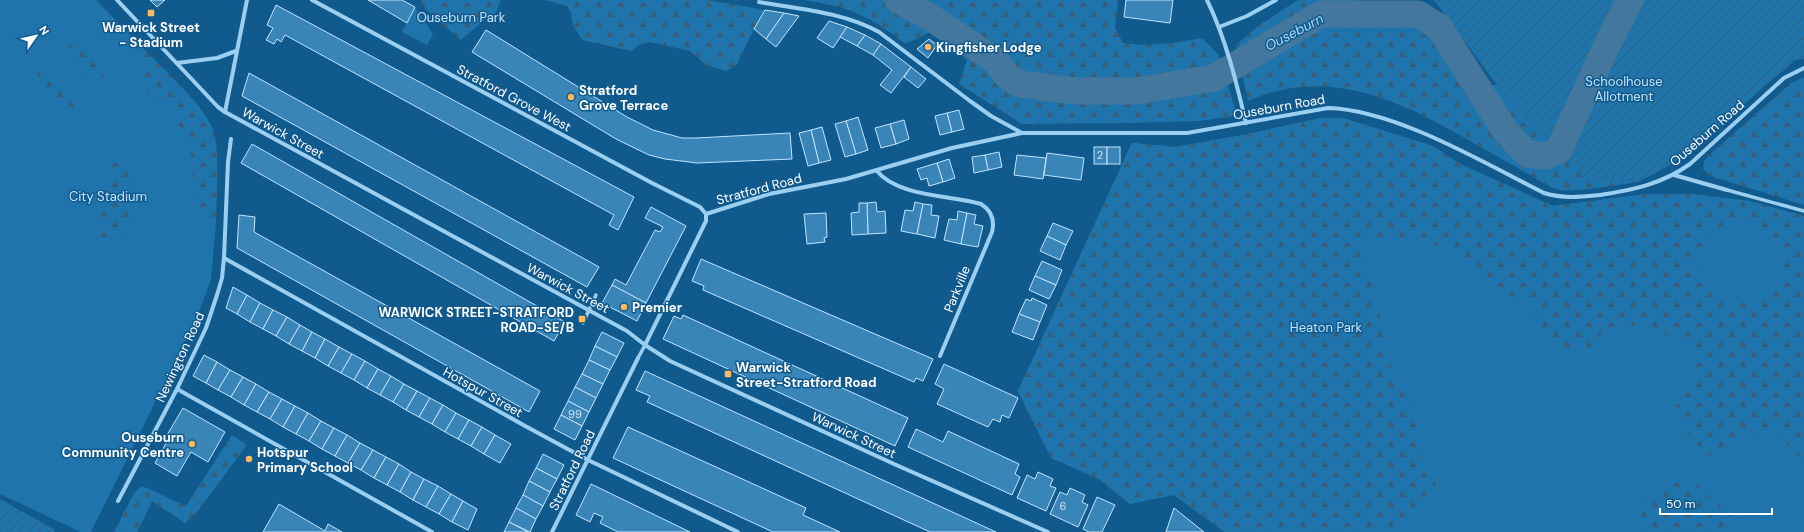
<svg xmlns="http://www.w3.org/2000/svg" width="1804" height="532" font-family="'DM Sans',sans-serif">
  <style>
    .green { fill: #2074ac }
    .forest { fill: url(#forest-firs); fill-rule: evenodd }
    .garden { fill: url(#garden-furrows) }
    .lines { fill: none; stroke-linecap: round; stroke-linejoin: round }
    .river { stroke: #43779d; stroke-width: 27 }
    .building { fill: #3a85b8; stroke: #c2e5fd }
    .pedestrian { stroke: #9bcff2; stroke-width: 3.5 }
    .minor { stroke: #9bcff2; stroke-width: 4 }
    .poi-dot { fill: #ffb85c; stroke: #115a8e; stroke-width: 1.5 }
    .labels { text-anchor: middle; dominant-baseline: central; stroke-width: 3; stroke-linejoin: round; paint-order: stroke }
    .number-label { font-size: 11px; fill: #cee0ed }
    .park-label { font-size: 13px; fill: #c2e5fd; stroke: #115a8e }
    .poi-label { font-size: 13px; font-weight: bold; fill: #fff; stroke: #115a8e; text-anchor: start }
    .street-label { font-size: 13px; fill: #fff; stroke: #115a8e }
    .water-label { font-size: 14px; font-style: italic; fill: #a7d8f9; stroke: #115a8e }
  </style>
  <defs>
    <pattern id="forest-firs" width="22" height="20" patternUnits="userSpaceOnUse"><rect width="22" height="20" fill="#2074ac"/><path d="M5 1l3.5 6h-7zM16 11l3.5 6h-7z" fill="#385e77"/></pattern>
    <pattern id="garden-furrows" width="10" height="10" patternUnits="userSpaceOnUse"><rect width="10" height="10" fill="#2074ac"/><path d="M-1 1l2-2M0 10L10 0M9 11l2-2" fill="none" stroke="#385e77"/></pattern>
  </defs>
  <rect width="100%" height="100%" fill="#115a8e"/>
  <g class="green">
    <path d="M0,0H96L198,105L212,127L217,156L216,222L211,279L198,315L91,532H81L0,494Z"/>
    <path d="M415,7L433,34L427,45L402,32Z"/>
    <path d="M1321,118H1343L1433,146L1460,164L1553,206L1647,194H1691L1749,201L1804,216V532H1225L1174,495L1130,504L1099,479L1051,458L1018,391L1132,143L1176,147L1243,135Z"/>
  </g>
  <g class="forest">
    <path d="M421,0H501L494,17H488L461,40L425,9Z"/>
    <path d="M545,0H707L765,10L754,29L737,64L726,71L706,65L690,51L650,42L641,44L631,51L582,40L573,25L571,13L567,6Z"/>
    <path d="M804,0H1118L1115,28L1123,43C1150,47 1175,43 1202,38L1218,54L1237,116L1198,121L1130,123L1022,124L959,84L967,60L932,31L906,44C891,33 876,21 858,14C842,6 821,3 804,0Z"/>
    <path d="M1298,0H1357L1369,24L1402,21L1432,32L1468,85H1497L1583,174L1638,182C1625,184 1568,193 1560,190C1546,186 1523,170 1509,163C1428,118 1345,58 1248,101L1236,45L1258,26Z"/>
    <path d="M67,45L83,48L103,65V80L95,84L80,72L64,52Z"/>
    <path d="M141,46C161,67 200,101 212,127C221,148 216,197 216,222L194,214V186L189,144L170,111L142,89Z"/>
    <path d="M36,69L48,70L78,104L74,107C51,102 40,92 36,69Z"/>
    <path d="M1804,77V205L1710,176L1703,169L1704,162L1709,155L1791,83Z"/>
    <path d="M1321,118H1343L1433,146L1460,164L1553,206L1647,194H1691L1749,201L1804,216V461L1769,426L1707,456L1671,414L1694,379L1698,350L1663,333L1641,325L1606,328L1587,352L1552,350L1531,306L1474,277L1443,247L1389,235L1360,245L1377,300L1390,364L1410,400L1424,461L1438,482L1404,518L1386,532H1225L1174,495L1155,496L1130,504L1099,479L1051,458L1018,391L1132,143L1176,147L1243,135ZM1730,220L1759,224L1778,246L1780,275L1761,298L1733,305L1707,291L1696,263L1705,236Z"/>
    <path d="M119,155L131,175L134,200L127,233L107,246L96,242V225L106,195L108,157Z"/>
    <path d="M232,435L247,445L197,512L185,523L152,501L137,532H114L134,493L142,486L186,506Z"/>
    <path d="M1689,477L1738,521L1737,532H1644L1641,498Z"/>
  </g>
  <g class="garden">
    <path d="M1434,0H1804V59L1795,60L1698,144L1668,166L1638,182L1583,174L1497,85Z"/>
    <path d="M0,499L55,530L54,532H0Z"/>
  </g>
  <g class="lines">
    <path class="river" d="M898,0L930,17L996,61L1006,75L1019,84L1076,91H1136L1214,78L1321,14H1418L1439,27L1506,132L1527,154L1546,156L1559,150L1607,45L1630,0"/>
  </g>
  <g class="building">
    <path d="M150,0H165L157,7Z"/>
    <path d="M368,0H402L415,7L407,23Z"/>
    <path d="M1126,0H1173L1170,23L1124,17Z"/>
    <path d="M276,5L634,197L618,230L609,225L614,215L285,35L281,42L277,39L274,44L266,40L273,28L267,25Z"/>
    <path d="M765,10L784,13L766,39L754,29Z"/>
    <path d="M784,13L799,16L776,47L766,39Z"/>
    <path d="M829,21L847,27L833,48L817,38Z"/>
    <path d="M847,27L865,35L857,46L840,37Z"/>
    <path d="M486,30L627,117L653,130L682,138H696L790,133L792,159L697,163L665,159L649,155L616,139L472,52Z"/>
    <path d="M865,35L881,44L873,55L857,46Z"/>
    <path d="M929,39L937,45L928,58L917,49Z"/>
    <path d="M881,44L911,67L891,93L880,85L892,70L873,55Z"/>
    <path d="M911,67L926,79L918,88L904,77Z"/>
    <path d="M249,73L599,267L587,287L242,96Z"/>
    <path d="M959,110L964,129L952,132L947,113Z"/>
    <path d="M947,113L952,132L940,135L935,116Z"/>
    <path d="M858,117L868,150L856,154L846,121Z"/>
    <path d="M904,120L909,139L896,144L890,124Z"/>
    <path d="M846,121L856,154L845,157L835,124Z"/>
    <path d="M890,124L896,144L881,148L875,128Z"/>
    <path d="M822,127L831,160L819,163L811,130Z"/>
    <path d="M811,130L819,163L808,166L799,133Z"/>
    <path d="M252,144L565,322L554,341L241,163Z"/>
    <rect x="1094" y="147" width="13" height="17"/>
    <rect x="1107" y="147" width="13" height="17"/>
    <path d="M999,152L1002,167L988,170L985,155Z"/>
    <path d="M1047,153L1084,158L1081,180L1044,175Z"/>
    <path d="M985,155L988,170L974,173L972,157Z"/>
    <path d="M1017,155L1046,158L1043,179L1014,175Z"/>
    <path d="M949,159L955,178L943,182L937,163Z"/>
    <path d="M937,163L943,182L929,186L927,178L921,180L917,169Z"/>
    <path d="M876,202L877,212L885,211L886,233L868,234L867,203Z"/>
    <path d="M915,202L923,204L917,234L901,231L905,210L913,211Z"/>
    <path d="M859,203H867L868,234L852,235L851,213L859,212Z"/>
    <path d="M923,204L932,205L931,215L939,216L935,238L917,234Z"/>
    <path d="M651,207L686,226L646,303L612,285L615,279L626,285L655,230L660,232L663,227L645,218Z"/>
    <path d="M958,211L967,213L961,244L944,240L949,219L957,220Z"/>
    <path d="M826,213L827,237L824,238L825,242L807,244L804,214Z"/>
    <path d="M967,213L976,215L974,224L983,226L978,247L961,244Z"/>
    <path d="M239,215L255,217L254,232L540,391L529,412L237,248Z"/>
    <path d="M1053,223L1073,231L1066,245L1047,236Z"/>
    <path d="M1047,236L1066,245L1060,260L1040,251Z"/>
    <path d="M701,259L933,359L923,381L916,378L914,382L703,290L704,286L692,281Z"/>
    <path d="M1042,261L1062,270L1056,285L1035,276Z"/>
    <path d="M1035,276L1056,285L1049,299L1029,290Z"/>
    <path d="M612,285L646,303L637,321L602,303Z"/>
    <path d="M233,287L247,295L237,314L226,308Z"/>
    <path d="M247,295L260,303L250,322L237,314Z"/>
    <path d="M1032,298L1047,305L1040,322L1019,314L1026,299L1031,301Z"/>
    <path d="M260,303L273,310L263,329L250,322Z"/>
    <path d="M273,310L287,317L276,336L263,329Z"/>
    <path d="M1019,314L1040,322L1033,340L1012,332Z"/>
    <path d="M683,315L908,418L895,446L663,339L674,316L681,319Z"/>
    <path d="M287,317L300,325L289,344L276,336Z"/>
    <path d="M300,325L312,332L302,351L289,344Z"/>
    <path d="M312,332L325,339L315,358L302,351Z"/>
    <path d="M602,332L624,343L617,357L595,346Z"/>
    <path d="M325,339L339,347L328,366L315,358Z"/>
    <path d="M595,346L617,357L610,370L589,360Z"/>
    <path d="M339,347L352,354L341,373L328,366Z"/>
    <path d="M352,354L365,361L354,380L341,373Z"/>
    <path d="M204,355L217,362L206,383L193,376Z"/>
    <path d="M589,360L610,370L603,384L582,374Z"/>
    <path d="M365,361L378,369L367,388L354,380Z"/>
    <path d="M217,362L230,370L218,390L206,383Z"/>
    <path d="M944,364L1018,398L1009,418L1002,415L1000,422L993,419L988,427L937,404L944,389L935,384Z"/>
    <path d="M378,369L391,376L380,395L367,388Z"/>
    <path d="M230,370L243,377L231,397L218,390Z"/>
    <path d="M645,371L996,532H930L647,402L650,396L636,390Z"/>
    <path d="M582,374L603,384L596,398L575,387Z"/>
    <path d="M391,376L404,384L393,402L380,395Z"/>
    <path d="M243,377L256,384L244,405L231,397Z"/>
    <path d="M256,384L269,392L257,412L244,405Z"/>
    <path d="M404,384L417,391L406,410L393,402Z"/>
    <path d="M575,387L596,398L589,412L568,401Z"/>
    <path d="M417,391L430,398L419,417L406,410Z"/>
    <path d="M269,392L282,399L270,419L257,412Z"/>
    <path d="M430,398L443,405L432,424L419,417Z"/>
    <path d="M282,399L295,406L283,427L270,419Z"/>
    <path d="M568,401L589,412L582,426L561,415Z"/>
    <path d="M443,405L456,413L445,432L432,424Z"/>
    <path d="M295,406L308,413L296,434L283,427Z"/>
    <path d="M183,408L225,432L208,462L191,452L177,476L155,463L170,436L167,435Z"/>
    <path d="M308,413L321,421L309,441L296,434Z"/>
    <path d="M456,413L469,420L458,439L445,432Z"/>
    <path d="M561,415L582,426L575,440L554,429Z"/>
    <path d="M469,420L482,427L471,446L458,439Z"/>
    <path d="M321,421L334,428L322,449L309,441Z"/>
    <path d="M482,427L495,435L484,454L471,446Z"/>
    <path d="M628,427L806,508L803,515L840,532H773L613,458Z"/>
    <path d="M334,428L347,435L335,456L322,449Z"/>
    <path d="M916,429L943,442L948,431L1019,464L1015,474L1020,477L1012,495L908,447Z"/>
    <path d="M347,435L360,443L348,463L335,456Z"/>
    <path d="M495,435L511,444L500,463L484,454Z"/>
    <path d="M360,443L373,450L361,470L348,463Z"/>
    <path d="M373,450L386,457L374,478L361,470Z"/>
    <path d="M543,454L564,465L557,479L536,468Z"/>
    <path d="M386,457L399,464L387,485L374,478Z"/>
    <path d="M399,464L411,472L400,492L387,485Z"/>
    <path d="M536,468L557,479L550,492L529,481Z"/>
    <path d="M411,472L424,479L413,500L400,492Z"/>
    <path d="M1038,472L1053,479L1050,486L1056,488L1046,511L1017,498L1027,475L1035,479Z"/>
    <path d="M424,479L438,486L426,507L413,500Z"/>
    <path d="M529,481L550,492L543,506L523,495Z"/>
    <path d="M591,484L690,532H618L600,523L603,517L594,513L590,522L576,515Z"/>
    <path d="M438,486L451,494L439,514L426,507Z"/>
    <path d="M1070,488L1085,495L1082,502L1088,505L1078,527L1050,514L1060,492L1067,495Z"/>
    <path d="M451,494L463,501L452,522L439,514Z"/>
    <path d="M523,495L543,506L536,519L516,508Z"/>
    <path d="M1097,497L1115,505L1102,532H1089L1083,529Z"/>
    <path d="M463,501L477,509L468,530L452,522Z"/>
    <path d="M279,504L325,531L328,524L342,532H263Z"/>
    <path d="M516,508L536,519L530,532L509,522Z"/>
    <path d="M1174,508L1204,532H1166Z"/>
    <path d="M509,522L528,532H504Z"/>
  </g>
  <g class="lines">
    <g class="pedestrian">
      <path d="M1727,190L1804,211"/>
      <path d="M583,323L596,295"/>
      <path d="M638,358L645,345"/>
    </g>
    <g class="minor">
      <path d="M117,0L218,107L225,112L627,331L645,345L670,361L894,464L1048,532"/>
      <path d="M312,0L652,183L700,207L706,214"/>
      <path d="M1207,0C1226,39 1236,81 1246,123"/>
      <path d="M759,2C799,9 843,12 879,32L970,101L991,116L1022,133"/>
      <path d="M1219,27L1247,16L1276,0"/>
      <path d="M177,63L217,58L236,51"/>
      <path d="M225,112L247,0"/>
      <path d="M877,171C898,197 951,195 981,204C992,211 995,220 992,232L940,356"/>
      <path d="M1674,175L1727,190"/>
      <path d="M706,214L769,194L846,179L952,148L1022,133H1187L1328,108C1396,110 1484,163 1544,193C1564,199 1580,197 1600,195C1633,190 1662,184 1690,164L1784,78L1804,68"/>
      <path d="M224,258L527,427L588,460L738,532"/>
      <path d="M645,345L706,221V214"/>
      <path d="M177,389L432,532"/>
      <path d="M118,501L177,389L206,328L217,295L222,278L224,258L228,162L231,139"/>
      <path d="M552,532L638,358"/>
    </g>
  </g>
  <g class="poi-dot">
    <rect x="147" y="9" width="8" height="8" rx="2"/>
    <circle cx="928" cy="47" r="4"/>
    <circle cx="571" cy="97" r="4"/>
    <circle cx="624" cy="307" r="4"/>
    <rect x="578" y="315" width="8" height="8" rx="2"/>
    <rect x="724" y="370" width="8" height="8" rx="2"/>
    <circle cx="192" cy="444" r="4"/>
    <circle cx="249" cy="459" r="4"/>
  </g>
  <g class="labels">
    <g class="number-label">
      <text x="1100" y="155">2</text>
      <text x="575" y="414">99</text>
      <text x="1063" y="506">6</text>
    </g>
    <g class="park-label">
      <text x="461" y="17">Ouseburn Park</text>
      <text x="1624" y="81">Schoolhouse<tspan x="1624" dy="15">Allotment</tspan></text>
      <text x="108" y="196">City Stadium</text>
      <text x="1326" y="327">Heaton Park</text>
    </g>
    <g class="poi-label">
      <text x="151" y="27" text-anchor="middle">Warwick Street<tspan x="151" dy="15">- Stadium</tspan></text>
      <text x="936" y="47">Kingfisher Lodge</text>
      <text x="579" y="90">Stratford<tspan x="579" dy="15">Grove Terrace</tspan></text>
      <text x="632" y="307">Premier</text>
      <text x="574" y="312" text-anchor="end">WARWICK STREET-STRATFORD<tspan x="574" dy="15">ROAD-SE/B</tspan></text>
      <text x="736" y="367">Warwick<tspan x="736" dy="15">Street-Stratford Road</tspan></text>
      <text x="184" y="437" text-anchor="end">Ouseburn<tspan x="184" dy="15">Community Centre</tspan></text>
      <text x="257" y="452">Hotspur<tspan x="257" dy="15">Primary School</tspan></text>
    </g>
    <g class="street-label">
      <text transform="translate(514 98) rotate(28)">Stratford Grove West</text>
      <text transform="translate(1279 107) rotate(-10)">Ouseburn Road</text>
      <text transform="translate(283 133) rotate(29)">Warwick Street</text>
      <text transform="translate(1707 133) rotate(-41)">Ouseburn Road</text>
      <text transform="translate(759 189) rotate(-15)">Stratford Road</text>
      <text transform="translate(568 288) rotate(28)">Warwick Street</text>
      <text transform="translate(957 289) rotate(-68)">Parkville</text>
      <text transform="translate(180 357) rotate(-65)">Newington Road</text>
      <text transform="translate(483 392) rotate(29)">Hotspur Street</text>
      <text transform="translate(854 435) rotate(25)">Warwick Street</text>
      <text transform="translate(572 470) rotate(-64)">Stratford Road</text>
    </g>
    <g class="water-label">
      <text transform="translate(1294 32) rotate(-28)">Ouseburn</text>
    </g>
  </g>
  <g transform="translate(36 36) rotate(56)" stroke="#115a8e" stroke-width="3" paint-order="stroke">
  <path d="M0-3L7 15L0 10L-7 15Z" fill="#ffffff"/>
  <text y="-6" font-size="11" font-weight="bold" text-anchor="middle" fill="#ffffff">N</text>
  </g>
  <path d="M1660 508v6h112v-6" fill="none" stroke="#ffffff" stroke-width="2"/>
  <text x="1666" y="508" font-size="12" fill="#ffffff" stroke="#115a8e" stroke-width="3" paint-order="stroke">50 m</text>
</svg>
